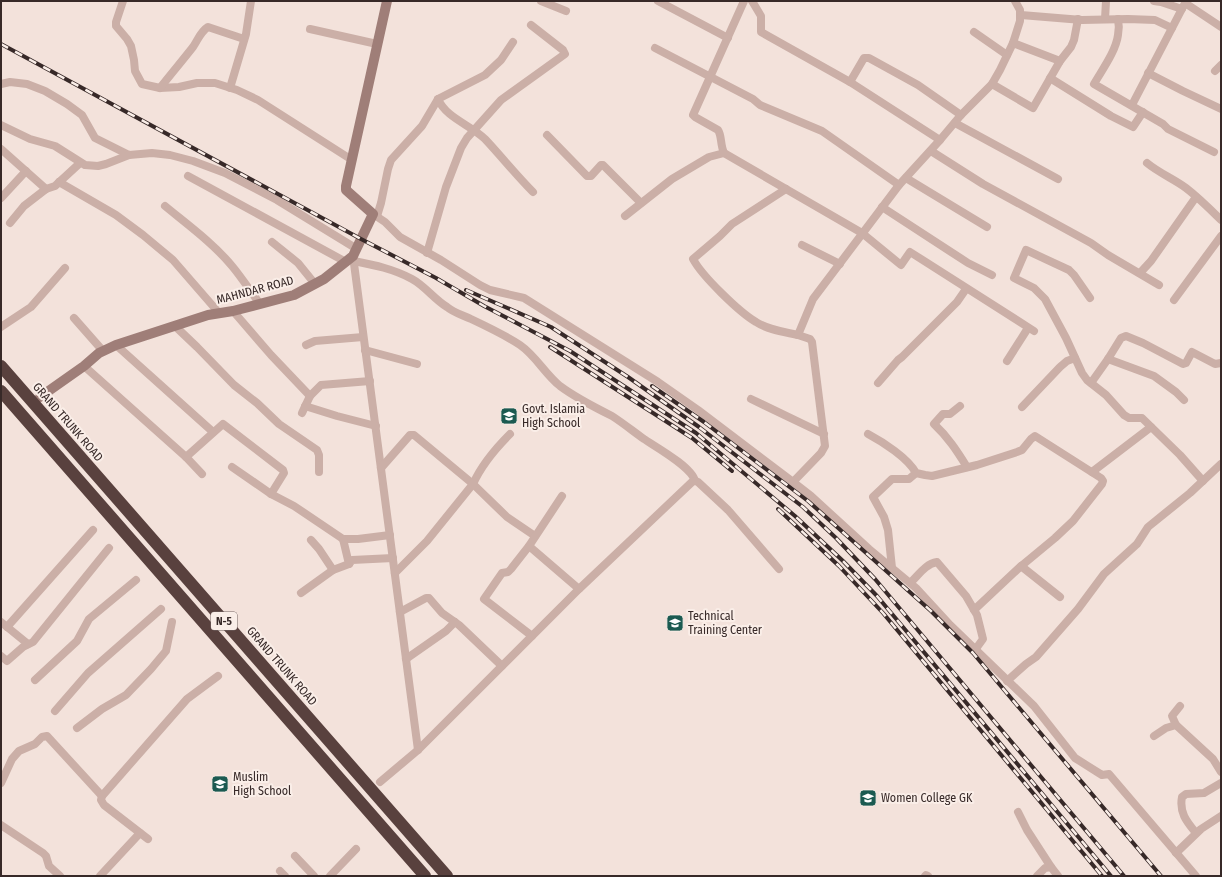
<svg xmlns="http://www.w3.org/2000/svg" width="1222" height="877" font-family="'Fira Sans Condensed',sans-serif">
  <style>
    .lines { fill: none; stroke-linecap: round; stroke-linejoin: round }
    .street { stroke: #cbafa7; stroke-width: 8 }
    .secondary { stroke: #9f7e78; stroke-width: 10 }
    .highway { stroke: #59413e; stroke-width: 12 }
    .rail-casing { stroke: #372928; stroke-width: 4 }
    .rail { stroke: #faeee8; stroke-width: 2.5; stroke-dasharray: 8; stroke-linecap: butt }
    .labels { text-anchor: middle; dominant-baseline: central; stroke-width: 4; stroke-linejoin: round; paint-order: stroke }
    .shield { fill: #faeee8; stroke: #726462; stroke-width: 1 }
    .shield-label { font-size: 11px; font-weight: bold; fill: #372928 }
    .street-label { font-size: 12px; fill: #372928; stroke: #faeee8 }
    .poi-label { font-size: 12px; fill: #372928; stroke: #faeee8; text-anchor: start }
  </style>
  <rect width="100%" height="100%" fill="#f3e2db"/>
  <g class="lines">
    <g class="street">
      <path d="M123,1L116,22V26L127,39L131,46L134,60L135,71L142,84L160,88L179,87L197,83H215L237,90L258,100L352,160"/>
      <path d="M541,1L566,11"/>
      <path d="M658,1L728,38"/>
      <path d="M744,1L693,115L695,117L718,130C722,136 720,144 724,153L862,233L901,265L910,252L1034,331"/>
      <path d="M752,1L761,16V32L850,82L940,140L961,115L992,84L1000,70L1013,43L1020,21V10L1015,1"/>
      <path d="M1154,1L1161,2L1182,9"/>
      <path d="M1021,15L1082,20L1128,19L1155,20L1172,28"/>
      <path d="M1105,19L1106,1"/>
      <path d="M1118,19C1119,24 1119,30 1118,35C1116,51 1102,70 1094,84L1163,124L1168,129L1214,152"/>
      <path d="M310,29L377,44"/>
      <path d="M974,32L1007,55"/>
      <path d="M1013,43L1060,61"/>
      <path d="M655,48L753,99L760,105L822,131L899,185"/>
      <path d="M1215,71L1221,65"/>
      <path d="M1148,73L1183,91L1221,109"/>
      <path d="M1050,78L1111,116L1133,127L1143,112"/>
      <path d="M850,82L864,58H869L918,85L961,115"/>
      <path d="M1,84L10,82L27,84L45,91L67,104L82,115L95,138L129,155L152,153L170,155L193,161L225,173L277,200L357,249"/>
      <path d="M992,84L1033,108L1060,61L1071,47L1074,40L1078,19"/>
      <path d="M160,88C171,74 182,61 193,47C198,40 200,32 208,27L244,39"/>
      <path d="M230,88L246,34L251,1"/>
      <path d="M438,99C446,118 471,125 485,139C501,156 516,175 533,192"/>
      <path d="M1132,105L1185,3L1221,27"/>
      <path d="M955,123L1058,179"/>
      <path d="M1,125L30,139L55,146L85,165L98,166L106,164L129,155"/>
      <path d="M547,135L587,176H591L601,165H603L641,203"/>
      <path d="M1,149L46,189"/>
      <path d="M931,151L983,184L1091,243L1108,255L1159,285"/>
      <path d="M1147,163C1159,173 1174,179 1186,188C1199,198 1210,209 1221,220"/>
      <path d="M188,176L346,262"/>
      <path d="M906,178L987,227"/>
      <path d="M59,182L116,215L143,235L173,260L219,313"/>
      <path d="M786,189L732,224L720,236L693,259C702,276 739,312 756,322C768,330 785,332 798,335"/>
      <path d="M1,198L26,171"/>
      <path d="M165,206C188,225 213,243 232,266C242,278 251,292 260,304"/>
      <path d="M882,207L968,263L992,275"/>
      <path d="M373,214L385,222L400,237L441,260L480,285L490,290L524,298L658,382L698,410L793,482L811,496L869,549L916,588L950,625L1034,706L1075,758L1102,775L1109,774L1196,876"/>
      <path d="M377,216L381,203L388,169L391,160L422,126L438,99L485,75L501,60L513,42"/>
      <path d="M625,216L672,179L709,157L724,153"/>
      <path d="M10,223L24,206L46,189L55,186L80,163"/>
      <path d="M272,242L298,263L315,284"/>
      <path d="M802,245L840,264"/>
      <path d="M427,253L446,187L461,148L467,138L501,100L565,54L563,50L531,25"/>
      <path d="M353,256L418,750"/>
      <path d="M354,261C374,265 394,269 412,279C425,286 434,299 447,307C454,313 463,315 471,319C488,327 505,335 520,345C536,356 545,374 560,386C576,398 594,407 612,416C623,423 634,432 644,439C656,447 692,467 695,481"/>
      <path d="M1140,273L1151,261L1196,197"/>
      <path d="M1090,298L1074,275L1069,270L1026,250L1014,278L1034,288L1045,299L1066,338L1082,373L1087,380L1106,395L1124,415L1129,418H1142L1180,455L1203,481"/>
      <path d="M1174,300L1221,236"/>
      <path d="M233,311L271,355L310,396"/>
      <path d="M74,318L103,351"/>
      <path d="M1,327L31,307L65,268"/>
      <path d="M176,327L197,347L234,385L257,403L279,424L317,450L319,455V472"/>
      <path d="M116,345L213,432"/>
      <path d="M306,345L315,341L363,337"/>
      <path d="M365,350L417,364"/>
      <path d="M1108,359L1154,376L1176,392L1184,400"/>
      <path d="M1007,361L1028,328"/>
      <path d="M84,366L186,457L202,474"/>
      <path d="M878,383L898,360L902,357L957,302L966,289"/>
      <path d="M1091,383L1108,359L1121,338L1126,336L1143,343L1183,364L1186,363L1192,352L1215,364L1221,363"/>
      <path d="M751,399L824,434"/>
      <path d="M305,406L337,416L376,426"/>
      <path d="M960,406L950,414H943L934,424C948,437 957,451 967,467"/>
      <path d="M1022,407L1060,367L1067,361L1075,358"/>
      <path d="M302,413L310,396L321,385L370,381"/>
      <path d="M868,434C883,442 908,458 916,473L925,475L932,476L977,465L1017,452L1022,450L1031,439L1035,436L1101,478L1103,481L1102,484L1073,521L1055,538L1020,567L974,610"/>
      <path d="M186,457L223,424L283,470L284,473L271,494"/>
      <path d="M232,467L271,494L294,506L343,539H358L390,535"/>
      <path d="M381,468L410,435H414L473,484L507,517L535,536"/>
      <path d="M1092,472L1151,427"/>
      <path d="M793,482L821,453L825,446L812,342L810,339L798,335L813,299L899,185L940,140"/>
      <path d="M343,539L349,564"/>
      <path d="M311,540L319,549L333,570"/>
      <path d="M529,546L579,589"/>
      <path d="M1021,566L1060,597"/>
      <path d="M892,568L888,530L884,517L873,497L892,479H909L916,473"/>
      <path d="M395,573L427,541L473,484C481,466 496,448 510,434"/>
      <path d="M910,583C918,576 925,564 937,562L966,596L977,615L983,639L975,650"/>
      <path d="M301,593L333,570L349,564L352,560L393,558"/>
      <path d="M400,612L426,598H429L442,613L459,625L502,666"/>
      <path d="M1,622L28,644"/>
      <path d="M7,627L93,530"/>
      <path d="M532,636L484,599L502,573L508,572L511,569L529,546L562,496"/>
      <path d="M1,656L7,661L23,647L33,642L109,548"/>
      <path d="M406,659L446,631L455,622"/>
      <path d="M35,680L77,641L89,619L136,580"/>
      <path d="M1007,681L1026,664L1036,657L1078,609L1104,574L1137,544L1148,527L1190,493L1221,464"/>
      <path d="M55,711L88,673L161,609"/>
      <path d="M1176,725L1172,716L1180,706"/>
      <path d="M77,728L102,709L126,695L151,669L166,651L172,622"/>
      <path d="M1154,736L1166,728L1176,725L1213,759L1221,772"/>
      <path d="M380,782L418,750L579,589L692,482L695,481L698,482L728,510L779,569"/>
      <path d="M1,783L12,759L19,751L35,744L42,737L47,736L102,796"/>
      <path d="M1018,812L1027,830L1051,867L1045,868L1037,876"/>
      <path d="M1,825L43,853L46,856L49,866L60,876"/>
      <path d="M1196,833C1187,822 1179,813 1182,797L1186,794L1204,793L1221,783"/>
      <path d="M148,839L104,805L101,800L102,796L187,699L218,676"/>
      <path d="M1176,853L1201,829L1221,816"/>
      <path d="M295,856L314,876"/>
      <path d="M1051,867L1058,876"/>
      <path d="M280,871L285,876"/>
      <path d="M100,876L140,833"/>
      <path d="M330,876L356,849"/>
      <path d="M925,876L926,875L928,876"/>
    </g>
    <path class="secondary" d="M40,397L84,366L99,353L116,345L208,315L233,311L294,295L324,279L353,256L373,214L346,190V186L387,1"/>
    <g class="highway">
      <path d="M1,366L447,876"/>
      <path d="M1,391L425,876"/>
    </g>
    <g class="rail-casing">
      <g id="rail">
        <path d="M1,44L361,239L436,278L484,306L570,351L696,433L795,516L843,561L877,596L1111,876"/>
        <path d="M466,290L551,327L628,377L699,427L803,507L836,538L875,579L1124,876"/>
        <path d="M550,347L692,438L732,471"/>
        <path d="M652,386L704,422L808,501L931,611L973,653L1161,876"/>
        <path d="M778,509L839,566L883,613L1102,876"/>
      </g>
    </g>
    <use href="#rail" class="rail"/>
  </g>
  <defs>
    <g id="school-square" transform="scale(0.9)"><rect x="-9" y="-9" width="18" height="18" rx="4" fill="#1b5a51" stroke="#faeee8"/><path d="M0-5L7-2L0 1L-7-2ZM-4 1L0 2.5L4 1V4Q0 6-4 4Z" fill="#fff"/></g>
    <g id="university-square" transform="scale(0.9)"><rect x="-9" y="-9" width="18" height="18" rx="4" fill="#1b5a51" stroke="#faeee8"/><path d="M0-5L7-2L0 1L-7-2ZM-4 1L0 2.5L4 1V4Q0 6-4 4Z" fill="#fff"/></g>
  </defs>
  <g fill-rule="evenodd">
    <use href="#school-square" x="509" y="416"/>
    <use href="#university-square" x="675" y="623"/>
    <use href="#school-square" x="220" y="784"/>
    <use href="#university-square" x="868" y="798"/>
  </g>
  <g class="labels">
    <rect class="shield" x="211" y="612" width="26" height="18" rx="3"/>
    <g class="shield-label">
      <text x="224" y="621">N-5</text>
    </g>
    <g class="street-label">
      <text transform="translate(255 290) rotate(-15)">MAHNDAR ROAD</text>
      <text transform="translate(68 422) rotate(49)">GRAND TRUNK ROAD</text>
      <text transform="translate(282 666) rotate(49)">GRAND TRUNK ROAD</text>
    </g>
    <g class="poi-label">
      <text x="522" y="409">Govt. Islamia<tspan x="522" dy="14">High School</tspan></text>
      <text x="688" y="616">Technical<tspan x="688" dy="14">Training Center</tspan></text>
      <text x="233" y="777">Muslim<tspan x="233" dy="14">High School</tspan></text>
      <text x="881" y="798">Women College GK</text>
    </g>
  </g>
  <rect width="1222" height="877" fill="none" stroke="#372928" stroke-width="4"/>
</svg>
